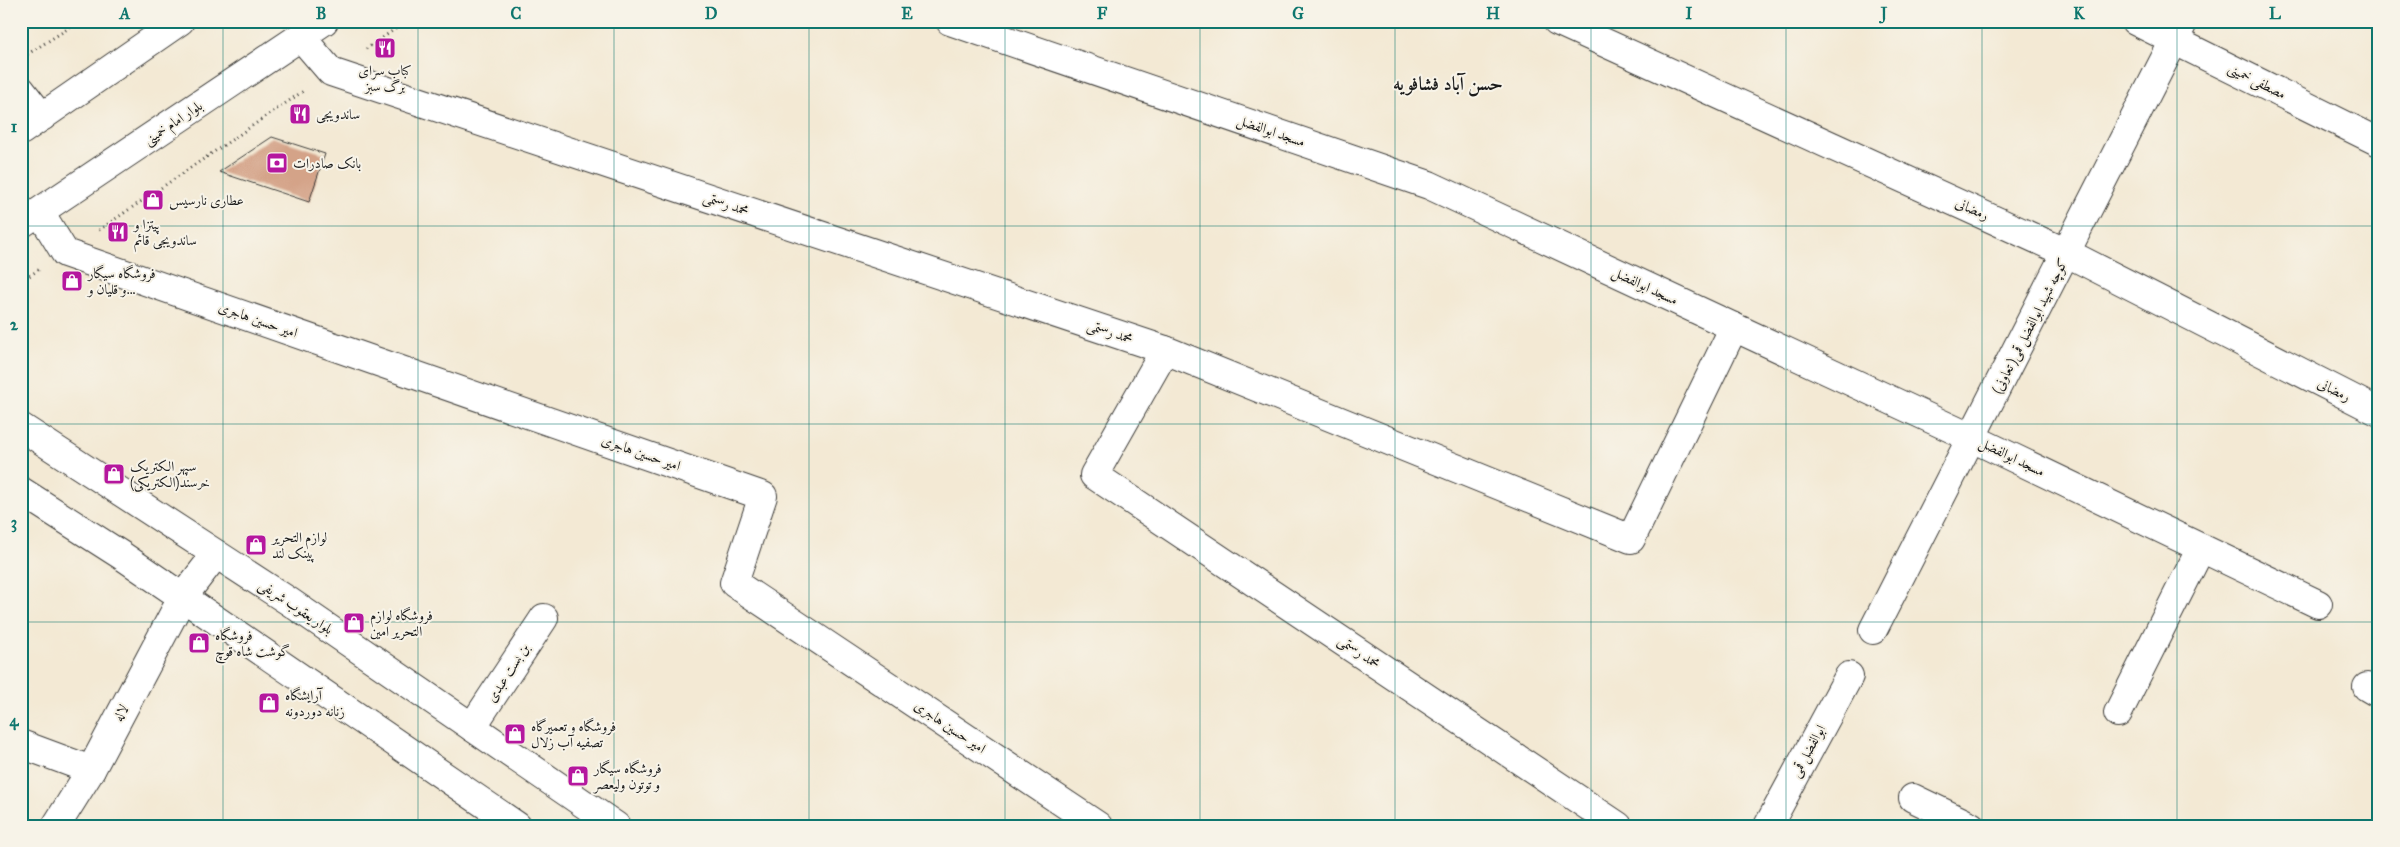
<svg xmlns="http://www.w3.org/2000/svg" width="2400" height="847" font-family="'IM FELL Great Primer',Amiri,serif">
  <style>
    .building { fill: #d4a388 }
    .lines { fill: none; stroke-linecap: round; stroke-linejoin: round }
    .minor-casing { stroke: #3c3b38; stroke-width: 30 }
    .major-casing { stroke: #3c3b38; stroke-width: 30 }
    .highway-casing { stroke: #3c3b38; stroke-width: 30 }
    .path { stroke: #3c3b38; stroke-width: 3; stroke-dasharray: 1 4; stroke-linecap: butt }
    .minor { stroke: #fff; stroke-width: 28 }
    .major { stroke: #fff; stroke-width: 28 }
    .highway { stroke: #fff; stroke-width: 28 }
    .grid { fill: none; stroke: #0f766e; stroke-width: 1; stroke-opacity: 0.55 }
    .labels { text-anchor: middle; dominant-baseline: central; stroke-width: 4; stroke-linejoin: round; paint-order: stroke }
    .poi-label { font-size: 14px; fill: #1c1c1c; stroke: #f7f3e8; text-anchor: start }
    .street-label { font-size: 14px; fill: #1c1c1c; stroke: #f7f3e8 }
    .district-label { font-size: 19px; font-weight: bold; fill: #1c1c1c; stroke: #f7f3e8 }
    .neatline { fill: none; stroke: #0f766e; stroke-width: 2 }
    .grid-label { font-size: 16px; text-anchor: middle; font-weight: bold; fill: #0f766e }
  </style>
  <rect width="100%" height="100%" fill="#f7f3e8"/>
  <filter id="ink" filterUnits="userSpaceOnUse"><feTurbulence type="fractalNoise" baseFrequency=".02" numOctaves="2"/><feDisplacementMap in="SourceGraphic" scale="10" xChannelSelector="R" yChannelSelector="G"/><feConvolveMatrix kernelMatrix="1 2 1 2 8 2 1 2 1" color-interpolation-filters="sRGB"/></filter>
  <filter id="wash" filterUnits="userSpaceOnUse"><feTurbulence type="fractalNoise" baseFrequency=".0096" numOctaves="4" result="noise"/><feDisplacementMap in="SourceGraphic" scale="20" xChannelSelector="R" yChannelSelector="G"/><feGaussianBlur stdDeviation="1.12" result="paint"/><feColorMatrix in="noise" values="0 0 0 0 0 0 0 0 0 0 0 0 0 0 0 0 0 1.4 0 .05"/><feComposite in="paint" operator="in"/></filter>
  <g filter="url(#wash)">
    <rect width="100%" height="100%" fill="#f3e9d4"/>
    <g id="blocks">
      <path class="building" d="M272,137L325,154L309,202L219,172Z"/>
    </g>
  </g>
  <g filter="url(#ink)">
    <use href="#blocks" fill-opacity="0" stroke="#3c3b38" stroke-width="1"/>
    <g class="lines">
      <g class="minor-casing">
        <g id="minor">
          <path d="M950,21L1429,185L1972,438L2318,604"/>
          <path d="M1557,21L2067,253L2379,412"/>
          <path d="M2135,21L2379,142"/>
          <path d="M301,37L331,72L1165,350L1631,539L1734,327"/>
          <path d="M21,90L42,117"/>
          <path d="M40,212L65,253L763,496L734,583L1098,826"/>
          <path d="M1165,350L1094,475L1618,826"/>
          <path d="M1873,630L2184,21"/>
          <path d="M2367,687L2379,694"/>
          <path d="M2118,713L2201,548"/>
          <path d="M472,727L544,618"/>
          <path d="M21,744L91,770"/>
          <path d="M1913,798L1971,826"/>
          <path d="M56,826L91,770L182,598"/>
          <path d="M1768,826L1849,676"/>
        </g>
      </g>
      <g class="major-casing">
        <g id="major">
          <path d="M21,427L290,602L616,826"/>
          <path d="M21,491L121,555L517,826"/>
          <path d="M182,598L216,554"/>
        </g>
      </g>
      <g class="highway-casing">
        <g id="highway">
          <path d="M21,131L180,21"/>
          <path d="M21,224L324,21"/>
        </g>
      </g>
      <g class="path">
        <path d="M366,49L407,21"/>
        <path d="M23,57L80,21"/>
        <path d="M99,230L305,90"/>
        <path d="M21,281L40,269"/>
      </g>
      <use href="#minor" class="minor"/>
      <use href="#major" class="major"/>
      <use href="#highway" class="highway"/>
    </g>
  </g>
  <path class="grid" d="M223,21V826M418,21V826M614,21V826M809,21V826M1005,21V826M1200,21V826M1395,21V826M1591,21V826M1786,21V826M1982,21V826M2177,21V826M21,226H2379M21,424H2379M21,622H2379"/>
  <defs>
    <g id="restaurant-square" transform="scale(1.125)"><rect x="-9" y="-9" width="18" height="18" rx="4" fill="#b5179e" stroke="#f7f3e8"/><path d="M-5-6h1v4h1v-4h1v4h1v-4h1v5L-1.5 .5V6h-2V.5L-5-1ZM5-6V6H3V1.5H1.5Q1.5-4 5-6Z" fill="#fff"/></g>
    <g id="bank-square" transform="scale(1.125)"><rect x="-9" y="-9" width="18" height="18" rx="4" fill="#b5179e" stroke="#f7f3e8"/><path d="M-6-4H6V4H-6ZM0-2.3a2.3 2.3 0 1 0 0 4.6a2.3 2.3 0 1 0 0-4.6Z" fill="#fff"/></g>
    <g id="shop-square" transform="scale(1.125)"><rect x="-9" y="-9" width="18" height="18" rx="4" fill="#b5179e" stroke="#f7f3e8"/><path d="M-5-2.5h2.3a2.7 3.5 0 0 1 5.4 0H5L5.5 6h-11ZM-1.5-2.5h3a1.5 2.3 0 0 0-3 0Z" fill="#fff"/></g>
  </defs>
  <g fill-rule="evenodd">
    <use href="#restaurant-square" x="385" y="48"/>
    <use href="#restaurant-square" x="300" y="114"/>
    <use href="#bank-square" x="277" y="163"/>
    <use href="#shop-square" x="153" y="200"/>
    <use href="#restaurant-square" x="118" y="232"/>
    <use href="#shop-square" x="72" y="281"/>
    <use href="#shop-square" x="114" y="474"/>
    <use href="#shop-square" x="256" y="545"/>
    <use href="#shop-square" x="354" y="623"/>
    <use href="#shop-square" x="199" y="643"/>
    <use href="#shop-square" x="269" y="703"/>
    <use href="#shop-square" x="515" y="734"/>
    <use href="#shop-square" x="578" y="776"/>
  </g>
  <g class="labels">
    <g class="poi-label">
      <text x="385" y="70" text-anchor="middle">کباب سرای<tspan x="385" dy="16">برگ سبز</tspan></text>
      <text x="316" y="114">ساندویجی</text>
      <text x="293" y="163">بانک صادرات</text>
      <text x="169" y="200">عطاری نارسیس</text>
      <text x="134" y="224">پیتزا و<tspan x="134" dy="16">ساندویجی قائم</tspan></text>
      <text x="88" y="273">فروشگاه سیگار<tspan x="88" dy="16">و قلیان و...</tspan></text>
      <text x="130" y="466">سپهر الکتریک<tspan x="130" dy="16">خرسند(الکتریکی)</tspan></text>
      <text x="272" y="537">لوازم التحریر<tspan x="272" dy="16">پینک لند</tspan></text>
      <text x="370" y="615">فروشگاه لوازم<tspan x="370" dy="16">التحریر امین</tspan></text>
      <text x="215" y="635">فروشگاه<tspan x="215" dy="16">گوشت شاه قوچ</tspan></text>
      <text x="285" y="695">آرایشگاه<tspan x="285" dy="16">زنانه دوردونه</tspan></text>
      <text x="531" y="726">فروشگاه و تعمیرگاه<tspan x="531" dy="16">تصفیه آب زلال</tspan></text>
      <text x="594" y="768">فروشگاه سیگار<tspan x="594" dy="16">و توتون ولیعصر</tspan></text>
    </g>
    <g class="street-label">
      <text transform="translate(2257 81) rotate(27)">مصطفی خمینی</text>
      <text transform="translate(173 123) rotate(-34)">بلوار امام خمینی</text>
      <text transform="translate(1271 131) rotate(19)">مسجد ابوالفضل</text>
      <text transform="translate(726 204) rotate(18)">محمد رستمی</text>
      <text transform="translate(1972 209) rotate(24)">رمضانی</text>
      <text transform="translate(1645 286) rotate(25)">مسجد ابوالفضل</text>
      <text transform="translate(258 320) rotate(19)">امیر حسین هاجری</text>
      <text transform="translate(2030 326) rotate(-63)">کوچه شهید ابوالفضل قمی( تعاونی)</text>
      <text transform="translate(1110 332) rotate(18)">محمد رستمی</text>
      <text transform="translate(2334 390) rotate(27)">رمضانی</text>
      <text transform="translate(641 453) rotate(19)">امیر حسین هاجری</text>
      <text transform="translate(2012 457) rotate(26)">مسجد ابوالفضل</text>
      <text transform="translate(296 607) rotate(34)">بلوار یعقوب شریفی</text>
      <text transform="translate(1359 652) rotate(34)">محمد رستمی</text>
      <text transform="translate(508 673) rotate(-57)">بن بست عبدی</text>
      <text transform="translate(121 713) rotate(-62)">لاله</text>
      <text transform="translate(950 727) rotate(34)">امیر حسین هاجری</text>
      <text transform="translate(1808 751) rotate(-61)">ابوالفضل قمی</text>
    </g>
    <g class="district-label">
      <text x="1448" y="83">حسن آباد فشافویه</text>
    </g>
  </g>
  <rect width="2400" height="847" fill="none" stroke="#f7f3e8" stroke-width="55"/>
  <rect x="28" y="28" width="2344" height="792" class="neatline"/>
  <g class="grid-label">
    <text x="125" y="19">A</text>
    <text x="321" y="19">B</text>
    <text x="516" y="19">C</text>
    <text x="711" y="19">D</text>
    <text x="907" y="19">E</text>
    <text x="1102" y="19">F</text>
    <text x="1298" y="19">G</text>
    <text x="1493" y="19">H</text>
    <text x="1689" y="19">I</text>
    <text x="1884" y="19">J</text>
    <text x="2079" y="19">K</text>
    <text x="2275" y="19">L</text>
    <text x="14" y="132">1</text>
    <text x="14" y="330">2</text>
    <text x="14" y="528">3</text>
    <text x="14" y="726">4</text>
  </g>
</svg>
